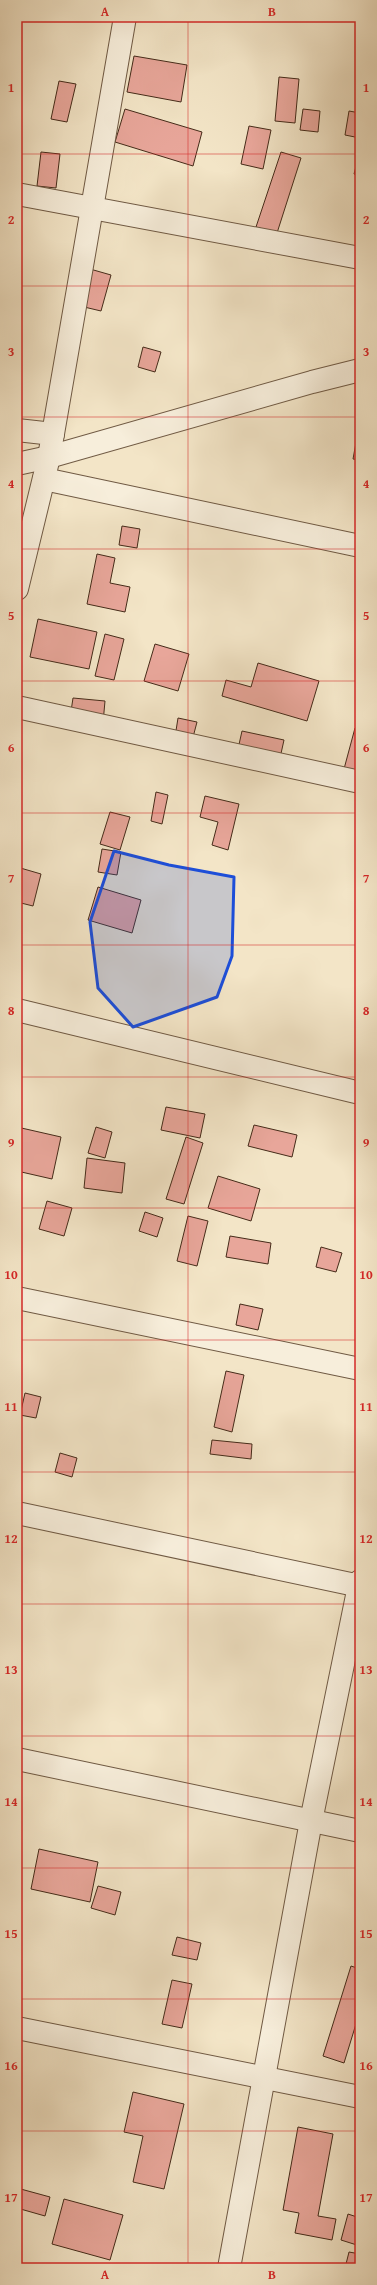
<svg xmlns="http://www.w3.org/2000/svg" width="377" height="2285" font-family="'Gentium Book Plus',serif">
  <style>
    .building { fill: #e8a69a; stroke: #452b19 }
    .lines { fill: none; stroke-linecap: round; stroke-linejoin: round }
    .minor-casing { stroke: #705a44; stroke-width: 24 }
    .tertiary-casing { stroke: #705a44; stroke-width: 24 }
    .minor { stroke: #f7eedb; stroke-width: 22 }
    .tertiary { stroke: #f7eedb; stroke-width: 22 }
    .marked { fill: #1d4ed8; fill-opacity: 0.2; stroke: #1d4ed8; stroke-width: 3; stroke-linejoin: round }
    .grid { fill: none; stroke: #d62828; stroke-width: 1; stroke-opacity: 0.55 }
    .neatline { fill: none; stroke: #d62828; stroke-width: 1.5 }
    .grid-label { font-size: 13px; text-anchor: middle; font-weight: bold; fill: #d62828 }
  </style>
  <rect width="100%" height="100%" fill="#f3e5c7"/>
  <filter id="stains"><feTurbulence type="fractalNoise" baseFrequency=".005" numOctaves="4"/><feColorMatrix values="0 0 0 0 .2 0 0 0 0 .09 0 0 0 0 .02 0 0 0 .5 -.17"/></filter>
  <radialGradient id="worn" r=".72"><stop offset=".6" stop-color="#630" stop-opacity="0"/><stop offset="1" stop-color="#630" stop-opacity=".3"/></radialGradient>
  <g class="building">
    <path d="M134,56L187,65L181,102L127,92Z"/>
    <path d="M279,77L299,79L295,123L275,121Z"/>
    <path d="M59,81L76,84L67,122L51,119Z"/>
    <path d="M125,109L202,132L193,166L115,142Z"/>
    <path d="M303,109L320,111L318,132L300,130Z"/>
    <path d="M349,111L360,113V138L345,135Z"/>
    <path d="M249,126L271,130L263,169L241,164Z"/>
    <path d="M41,152L60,154L56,188L37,186Z"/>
    <path d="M281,152L301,158L277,233L256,227Z"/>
    <path d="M359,155H360V176L354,174Z"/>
    <path d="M90,269L111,275L101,311L80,306Z"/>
    <path d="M143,347L161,352L155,372L138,367Z"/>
    <path d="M357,437L360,438V460L353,459Z"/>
    <path d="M122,526L140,529L137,548L119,545Z"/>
    <path d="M97,554L115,558L110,583L130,587L125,612L87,604Z"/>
    <path d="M38,619L97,632L89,669L30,657Z"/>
    <path d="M105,634L124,639L114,680L95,676Z"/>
    <path d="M155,644L189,654L178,691L144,681Z"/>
    <path d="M258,663L319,681L307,721L222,696L226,680L251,687Z"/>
    <path d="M73,698L105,701L103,723L70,718Z"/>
    <path d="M178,718L197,722L192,741L175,737Z"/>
    <path d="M355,728L360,729V773L344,769Z"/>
    <path d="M242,731L284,740L280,758L238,749Z"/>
    <path d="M156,792L168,795L162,824L151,821Z"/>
    <path d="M205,796L239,804L228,850L212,845L218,822L200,817Z"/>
    <path d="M110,812L130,817L120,850L100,844Z"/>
    <path d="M102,849L121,852L117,875L98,872Z"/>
    <path d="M17,867L41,874L33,906L17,902Z"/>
    <path d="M98,887L141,900L132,933L88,920Z"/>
    <path d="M166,1107L205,1114L200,1138L161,1130Z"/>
    <path d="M254,1125L297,1135L292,1157L248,1146Z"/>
    <path d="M17,1127L61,1137L52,1179L17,1171Z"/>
    <path d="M96,1127L112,1132L105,1158L88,1153Z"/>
    <path d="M186,1137L203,1143L184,1204L166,1199Z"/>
    <path d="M87,1158L125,1163L122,1193L84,1188Z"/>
    <path d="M218,1176L260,1189L251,1221L208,1208Z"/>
    <path d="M47,1201L72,1208L64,1236L39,1229Z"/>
    <path d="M145,1212L163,1218L157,1237L139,1231Z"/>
    <path d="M188,1216L208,1221L197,1266L177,1261Z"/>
    <path d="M230,1236L271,1243L268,1264L226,1257Z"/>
    <path d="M321,1247L342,1253L336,1272L316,1267Z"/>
    <path d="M240,1304L263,1309L258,1330L236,1325Z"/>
    <path d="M226,1371L244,1375L232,1432L214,1427Z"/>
    <path d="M25,1393L41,1397L36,1418L20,1415Z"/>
    <path d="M212,1440L252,1444L251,1459L210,1454Z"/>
    <path d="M60,1453L77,1458L72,1477L55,1472Z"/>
    <path d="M39,1849L98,1862L90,1902L31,1889Z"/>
    <path d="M98,1886L121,1892L115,1915L91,1908Z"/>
    <path d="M177,1937L201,1943L197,1960L172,1955Z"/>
    <path d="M351,1966L360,1969V2011L344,2063L323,2056Z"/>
    <path d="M172,1980L192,1984L182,2028L162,2024Z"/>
    <path d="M133,2092L184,2104L164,2189L133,2182L143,2136L124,2132Z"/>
    <path d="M298,2127L333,2134L318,2216L336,2219L332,2240L295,2233L299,2213L283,2210Z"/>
    <path d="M17,2188L50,2197L45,2216L17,2208Z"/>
    <path d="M360,2191V2214L356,2213Z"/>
    <path d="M64,2199L123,2215L110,2260L52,2244Z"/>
    <path d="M348,2214L360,2218V2246L341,2240Z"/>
    <path d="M349,2252L360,2254V2268H345Z"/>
  </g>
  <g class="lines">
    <g class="minor-casing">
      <g id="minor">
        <path d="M17,194L360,258"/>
        <path d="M17,430L53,434"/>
        <path d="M17,464L49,457L312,382L360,370"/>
        <path d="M44,479L360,546"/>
        <path d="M17,589L49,457L125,17"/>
        <path d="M17,707L360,782"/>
        <path d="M17,1010L360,1093"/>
        <path d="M17,1298L360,1369"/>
        <path d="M17,1513L360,1586"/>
        <path d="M17,1759L360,1831"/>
        <path d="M17,2028L360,2097"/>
      </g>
    </g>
    <g class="tertiary-casing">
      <path id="tertiary" d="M229,2268L311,1821L360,1581"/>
    </g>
    <use href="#minor" class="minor"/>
    <use href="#tertiary" class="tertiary"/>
  </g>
  <path class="marked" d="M114,851L169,865L234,877L232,956L217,997L133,1027L98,988L90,922Z"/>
  <path class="grid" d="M188,17V2268M17,154H360M17,286H360M17,417H360M17,549H360M17,681H360M17,813H360M17,945H360M17,1077H360M17,1208H360M17,1340H360M17,1472H360M17,1604H360M17,1736H360M17,1868H360M17,1999H360M17,2131H360"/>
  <rect width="377" height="2285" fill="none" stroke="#f3e5c7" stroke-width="44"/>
  <rect x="22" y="22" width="333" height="2241" class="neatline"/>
  <g class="grid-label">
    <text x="105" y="16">A</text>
    <text x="272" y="16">B</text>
    <text x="11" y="92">1</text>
    <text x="366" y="92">1</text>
    <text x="11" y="224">2</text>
    <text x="366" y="224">2</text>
    <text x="11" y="356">3</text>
    <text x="366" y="356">3</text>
    <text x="11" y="488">4</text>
    <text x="366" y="488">4</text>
    <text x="11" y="620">5</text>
    <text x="366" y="620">5</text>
    <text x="11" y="752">6</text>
    <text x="366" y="752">6</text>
    <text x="11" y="883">7</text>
    <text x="366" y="883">7</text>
    <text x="11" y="1015">8</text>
    <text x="366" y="1015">8</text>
    <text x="11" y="1147">9</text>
    <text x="366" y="1147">9</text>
    <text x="11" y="1279">10</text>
    <text x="366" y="1279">10</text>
    <text x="11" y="1411">11</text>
    <text x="366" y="1411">11</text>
    <text x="11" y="1543">12</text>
    <text x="366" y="1543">12</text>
    <text x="11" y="1674">13</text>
    <text x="366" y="1674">13</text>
    <text x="11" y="1806">14</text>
    <text x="366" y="1806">14</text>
    <text x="11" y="1938">15</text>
    <text x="366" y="1938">15</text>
    <text x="11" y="2070">16</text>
    <text x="366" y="2070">16</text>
    <text x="11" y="2202">17</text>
    <text x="366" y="2202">17</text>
    <text x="105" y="2279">A</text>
    <text x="272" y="2279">B</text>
  </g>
  <rect width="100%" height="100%" filter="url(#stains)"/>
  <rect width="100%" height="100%" fill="url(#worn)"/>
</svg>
